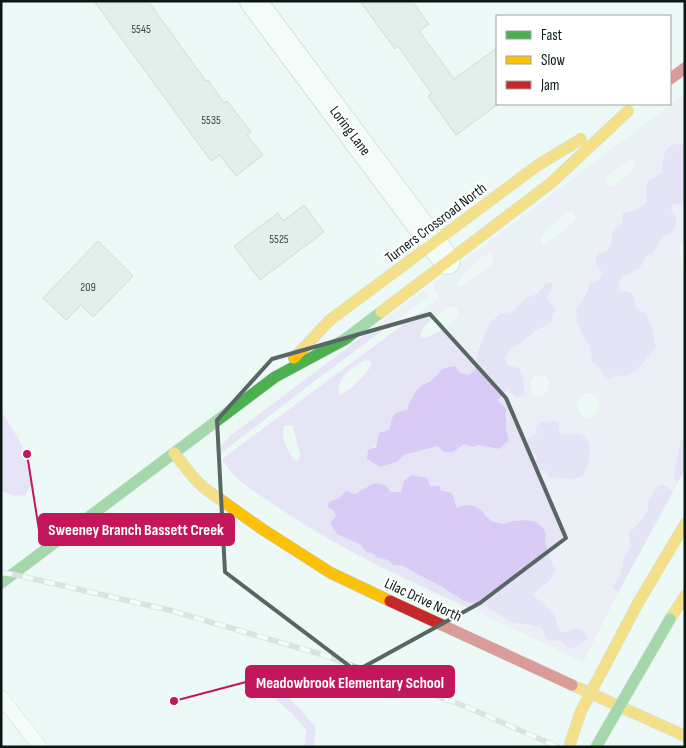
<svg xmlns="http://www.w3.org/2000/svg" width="686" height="748" font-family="'Sofia Sans Condensed',sans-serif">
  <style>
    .green { fill: #e6e5f5; fill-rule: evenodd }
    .forest { fill: #dacbf6 }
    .water { fill: #ddccf9 }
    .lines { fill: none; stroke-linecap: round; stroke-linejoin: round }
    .stream { stroke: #ddccf9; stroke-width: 9 }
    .building { fill: #d5e2de; stroke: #abb7b3 }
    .lane-casing { stroke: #b5c3be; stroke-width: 15 }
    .street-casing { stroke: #b5c3be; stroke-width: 28 }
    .fast-casing { stroke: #b5c3be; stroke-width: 12 }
    .slow-casing { stroke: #b5c3be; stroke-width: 12 }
    .jam-casing { stroke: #b5c3be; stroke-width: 12 }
    .lane { stroke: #fcfefe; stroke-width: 14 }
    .street { stroke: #fcfefe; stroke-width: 26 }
    .fast { stroke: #4caf50; stroke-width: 11 }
    .slow { stroke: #ffc107; stroke-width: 11 }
    .jam { stroke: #c62828; stroke-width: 11 }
    .rail-casing { stroke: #c3c8c6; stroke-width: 5.5 }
    .rail { stroke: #fff; stroke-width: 4; stroke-dasharray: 11; stroke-linecap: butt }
    .fast-bridge-casing { stroke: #b5c3be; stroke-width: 12; stroke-linecap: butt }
    .slow-bridge-casing { stroke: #b5c3be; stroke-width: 12; stroke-linecap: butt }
    .fast-bridge { stroke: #4caf50; stroke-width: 11 }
    .slow-bridge { stroke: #ffc107; stroke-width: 11 }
    .marked { fill: none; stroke: #586763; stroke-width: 4; stroke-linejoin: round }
    .labels { text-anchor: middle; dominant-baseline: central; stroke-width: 4; stroke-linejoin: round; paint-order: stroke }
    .number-label { font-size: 12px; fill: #3c4a46 }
    .street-label { font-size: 15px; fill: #091814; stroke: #fff }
    .leader { fill: none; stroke: #c2185b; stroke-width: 2 }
    .callout-dot { fill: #c2185b; stroke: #fff; stroke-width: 2 }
    .callout { fill: #c2185b; stroke: #c2185b; stroke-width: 2 }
    .callout-label { font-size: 16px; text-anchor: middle; font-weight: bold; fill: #fff }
  </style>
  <rect width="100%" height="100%" fill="#ecf9f5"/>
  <g class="green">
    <path d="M685,94V145C673,140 665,150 663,161C662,164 663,169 662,173C660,177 650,186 646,190V203L636,210L623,213L622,223L612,232V241L608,250L598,254L595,262L602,273L599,280L587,289L581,303L584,338L590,346L592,362L601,369L604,376C613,375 633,371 640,367C643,365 652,352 656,348L647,315L636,307L634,298L620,291L618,285L622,276L631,273L646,255L653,254L663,236L672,205L685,204V240L679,247L683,271L685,273V435L680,442L673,477L678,482L673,492L666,486H660C653,493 646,499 648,511C639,521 630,533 631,547L624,557L620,575L612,587L618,593L583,663C548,644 513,629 477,612C409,581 341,550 279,508C258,493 236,483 222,459L439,298L435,291L434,283ZM628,160H634L636,165C631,174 621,178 614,186H609L606,181L608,176ZM573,212L576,218C568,229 557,235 547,244H543L541,239L545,231L555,224L565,213ZM491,253L493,257V263C489,267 483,270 479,274C472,279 469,282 461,287L458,284C465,272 477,257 491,253ZM546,283V297L551,323L535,331L520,343L514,346L505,357L507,365L525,394L516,397L508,390L496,400L506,408C507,426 505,433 499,449L477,445L473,447L464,444L438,446L404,455L397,462L368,450C376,446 383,439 388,431C395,419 387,412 407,411L413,397L420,387L430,382L439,371L469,375L476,368L478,351L489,324L499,313C512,313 519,308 525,298L537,294ZM452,306L457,308C458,313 459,313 457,317C453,324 432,336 424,338L420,336L424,326L446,308ZM365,360L371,361V366C365,375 350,392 339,395C336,378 352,367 365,360ZM536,375L546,376L550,382L548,391L544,395L536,397L530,391L531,380ZM584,393H590L597,396L599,407L596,412L589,418C581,417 578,412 576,405L579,398ZM552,421L559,432L563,435L583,476C578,478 572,480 566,479C558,478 558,477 549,478L546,471L534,466L537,456L529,449L530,437L537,434L544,422ZM285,425L293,426L300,455L298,461L293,459C287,448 279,437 285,425ZM404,481L430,486L452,493L457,508L485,513L491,521L504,524L513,521L525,520L546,535L545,541L549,555L551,580L539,589L533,595C549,608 553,612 559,631L567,632L576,628L582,629L586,639L561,640L542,628L530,625L510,622L500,615L485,606L464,601L442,587L419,575L403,566L393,565L388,560L377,558L374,554L366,552L361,545L337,534C336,516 332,505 345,492L355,494L374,483L391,492H401Z"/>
    <path d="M424,290L429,296L324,374L229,447L220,453L219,449L230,436Z"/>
  </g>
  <g class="forest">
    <path d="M681,143L685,145V204L672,205L671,210L677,220L671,233L663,236L653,254L646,256C641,270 636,271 622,276L618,285L620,291L630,292L634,298L636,307L647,315L653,332L656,348C645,359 634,381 615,375L609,379L604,376L601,369L592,362L590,346L584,338L577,322L576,308L581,303L591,283L599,280L602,273L595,262L598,254L608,250L612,241V232L622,223L623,213L636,210L646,203V190L648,181L662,173C662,164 663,149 672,145C675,144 678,144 681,143Z"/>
    <path d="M546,283H553L550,293L546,297L555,308L551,323L535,331L520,344L514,346L505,357L507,365L519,368L523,378L525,395L516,397L508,390L497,400L506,408V430L509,440L499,449L478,445L473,447L464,444L453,452H443L438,446L404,455L397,462L380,467L367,459L368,450L376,447L379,433L389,430C393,416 391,412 407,410C410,402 414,391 421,386C425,383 429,383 432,380C442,370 440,368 455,366L460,373L469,375L476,368L478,351L489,324L500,313C512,314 519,308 525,298L537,294Z"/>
    <path d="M552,421L559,423V432L563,435C567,435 574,433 579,434C598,440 588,464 583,476C578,478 571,480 566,479C558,478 558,477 549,478L546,471L537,470L534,466L537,456L529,449L526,444L530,437L537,434L535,428L540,422Z"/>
    <path d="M685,435V470L678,482L673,478L680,442Z"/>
    <path d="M412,475L427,478L430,486H439L441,490L452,493L457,508C460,507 463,505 466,505C477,504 485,514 491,521L504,524L513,521L525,520L536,522L543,528L546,535L545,541L549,555L555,570L551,580L539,589L533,595L545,605L555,616L559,631L567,632L576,628L582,629L587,639L573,649L565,646L561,640L557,641L546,639L542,628L530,625L510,622L500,615L485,606L464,601L442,587L419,575L403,566L393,565L388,560L377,558L374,554L366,552L361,545L337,534L330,523L336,516L334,511L327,507L329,502L339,498L346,491L355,494L374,483L385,485L391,492H401L404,481Z"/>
    <path d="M661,485L666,486L673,492L618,593L612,587L620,575L624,557L631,547L628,533C637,527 641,519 648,511C646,499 653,493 661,485Z"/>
  </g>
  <path class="water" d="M1,411C11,427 36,462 32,481C32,486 27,491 25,495L15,496L1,491Z"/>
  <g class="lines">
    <path class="stream" d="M254,674L295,710L311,729L309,747"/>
  </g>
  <g class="building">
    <path d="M94,1H148L206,81L208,80L224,103L227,101L251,132L247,135L263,155L236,176L220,155L211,161Z"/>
    <path d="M360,1H412L429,24L419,31L454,79L497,48V105L456,135L428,96L432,94L398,46L395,49Z"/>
    <path d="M304,205L324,232L260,280L234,246L278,213L283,221Z"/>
    <path d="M98,241L133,276L93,317L81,305L66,320L43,298Z"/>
  </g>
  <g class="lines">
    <g class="lane-casing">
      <path id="lane" d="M1,697L40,747"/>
    </g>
    <g class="street-casing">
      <path id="street" d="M253,1L447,261"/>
    </g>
    <g class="fast-casing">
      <path id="fast" d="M1,583L275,377L344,340L381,312"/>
    </g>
    <g class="slow-casing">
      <g id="slow">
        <path d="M381,312L551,183L628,111"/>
        <path d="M294,358L330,320L538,165L581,139"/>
        <path d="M174,453L193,477L204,488L262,529L331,573L390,601"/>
        <path d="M638,603L685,524"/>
        <path d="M670,619L685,596"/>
        <path d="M572,685L685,736"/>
      </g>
    </g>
    <g class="jam-casing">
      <g id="jam">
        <path d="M670,79L685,68"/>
        <path d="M390,601L572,685"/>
      </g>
    </g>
    <use href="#lane" class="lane"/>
    <use href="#street" class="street"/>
    <use href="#fast" class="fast"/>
    <use href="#slow" class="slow"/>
    <use href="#jam" class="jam"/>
    <g class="rail-casing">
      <path id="rail" d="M1,573L12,574L169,610L320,654L467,707L558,747"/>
    </g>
    <use href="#rail" class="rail"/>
    <g class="fast-bridge-casing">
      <path id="fast-bridge" d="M596,747L670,619"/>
    </g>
    <g class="slow-bridge-casing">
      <path id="slow-bridge" d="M569,747L581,711L638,603"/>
    </g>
    <use href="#fast-bridge" class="fast-bridge"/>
    <use href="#slow-bridge" class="slow-bridge"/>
  </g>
  <path d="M0 0H686V748H0ZM430,314L506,398L566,538L480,603L356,671L225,572L217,420L272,359Z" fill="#ecf9f5" fill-opacity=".55" fill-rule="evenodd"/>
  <path class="marked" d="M430,314L506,398L566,538L480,603L356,671L225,572L217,420L272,359Z"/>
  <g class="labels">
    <g class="number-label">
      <text x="141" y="29">5545</text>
      <text x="211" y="120">5535</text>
      <text x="279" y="239">5525</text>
      <text x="88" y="287">209</text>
    </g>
    <g class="street-label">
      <text transform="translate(350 131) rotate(53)">Loring Lane</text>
      <text transform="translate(436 223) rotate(-37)">Turners Crossroad North</text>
      <text transform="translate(423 600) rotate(25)">Lilac Drive North</text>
    </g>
  </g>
  <path class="leader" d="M27 454L39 530M174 701L246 682"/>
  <g class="callout-dot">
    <circle cx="27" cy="454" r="5"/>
    <circle cx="174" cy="701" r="5"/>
  </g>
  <g class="callout">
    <rect x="39" y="514" width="195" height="31" rx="5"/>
    <rect x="246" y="666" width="208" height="31" rx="5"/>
  </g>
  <g class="callout-label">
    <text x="136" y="535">Sweeney Branch Bassett Creek</text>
    <text x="350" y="688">Meadowbrook Elementary School</text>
  </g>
  <rect width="686" height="748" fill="none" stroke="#091814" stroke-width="5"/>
  <rect x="496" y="15" width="175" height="90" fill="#ffffff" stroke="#9da3a1"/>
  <rect x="506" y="31" width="25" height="8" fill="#4caf50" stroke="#9da3a1"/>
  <text x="541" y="40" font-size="15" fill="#091814">Fast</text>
  <rect x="506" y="56" width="25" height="8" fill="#ffc107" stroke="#9da3a1"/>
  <text x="541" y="65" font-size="15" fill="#091814">Slow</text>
  <rect x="506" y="81" width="25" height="8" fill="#c62828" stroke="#9da3a1"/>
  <text x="541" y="90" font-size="15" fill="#091814">Jam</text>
</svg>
